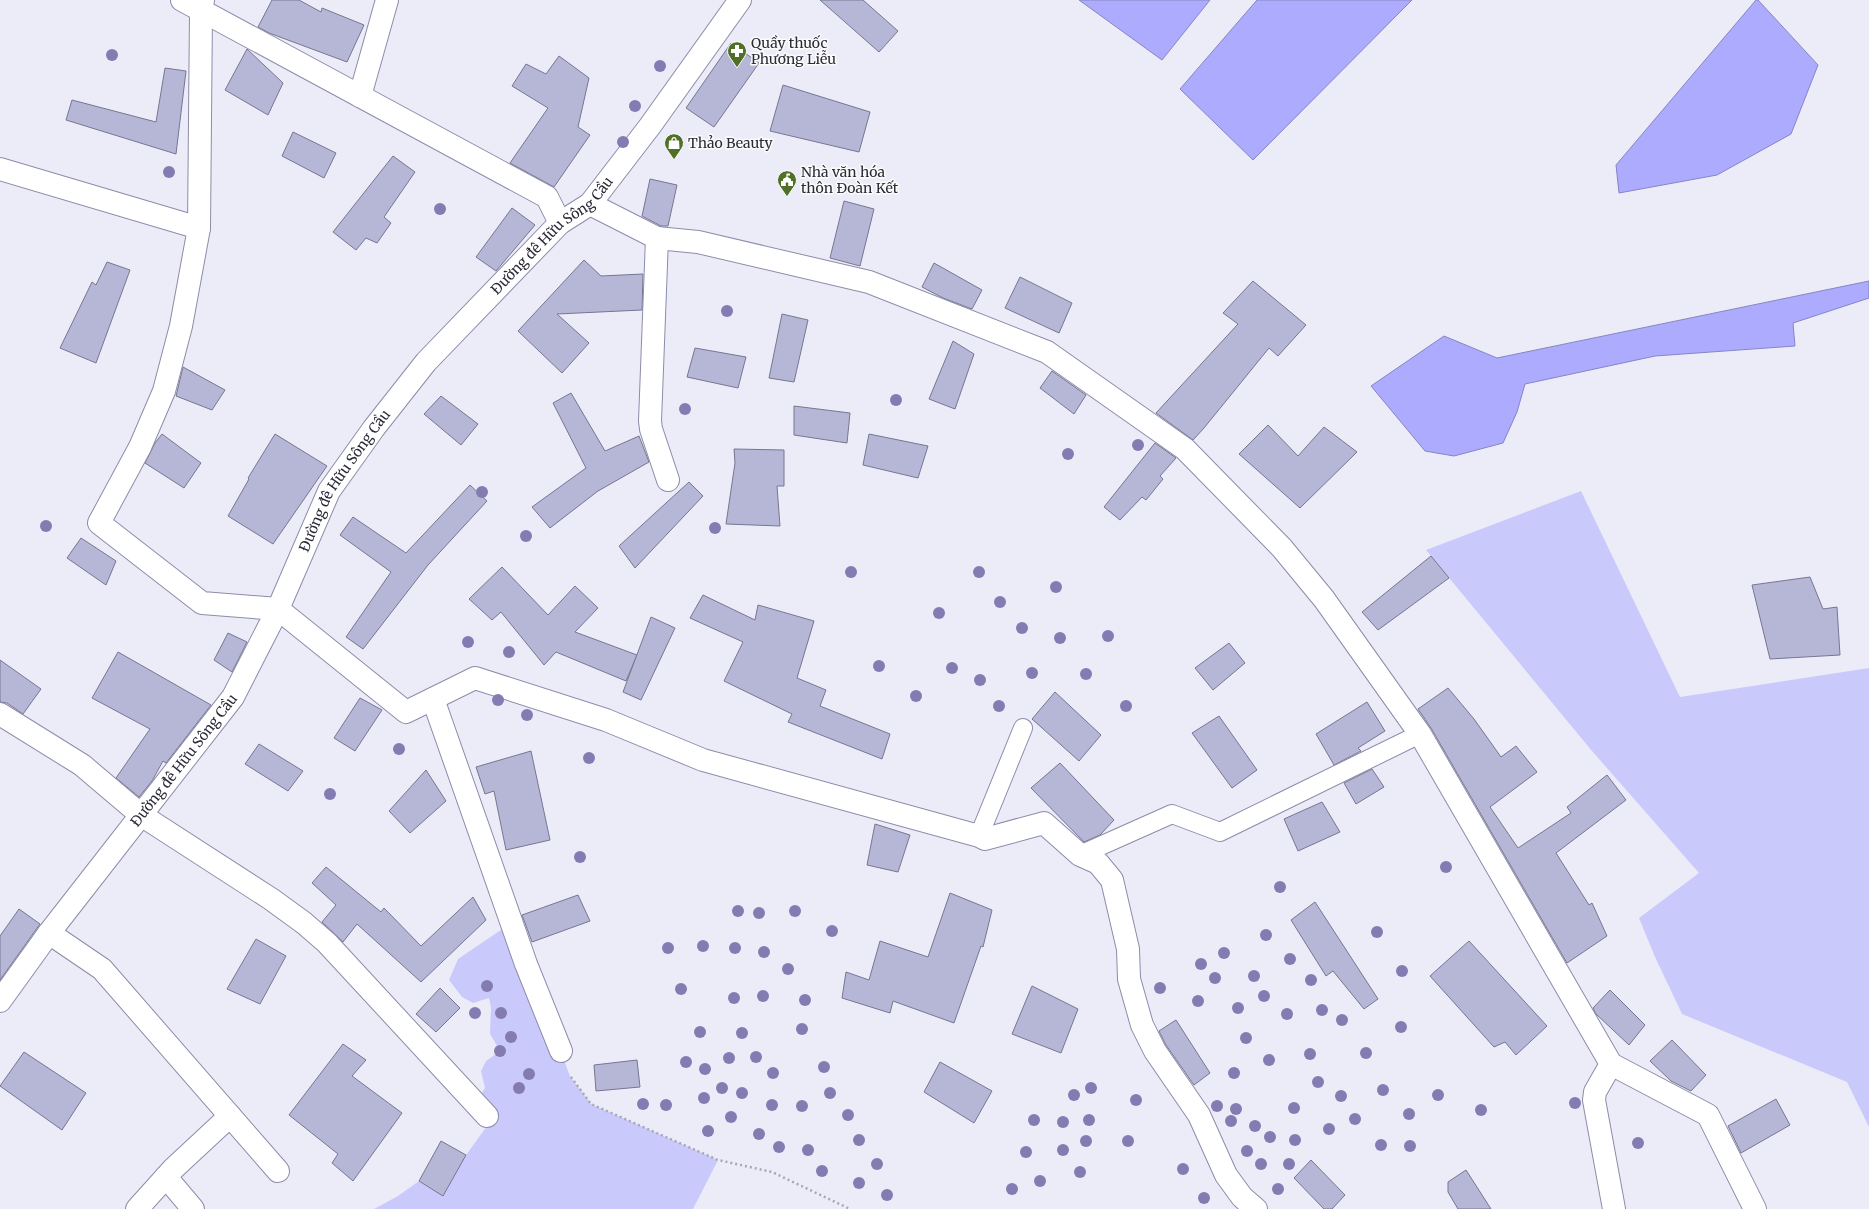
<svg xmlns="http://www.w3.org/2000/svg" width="1869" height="1209" font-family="Merriweather,serif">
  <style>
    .green { fill: #c9cafb }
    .water { fill: #adabfe; stroke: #8685c3 }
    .building { fill: #b6b7d6; stroke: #767693 }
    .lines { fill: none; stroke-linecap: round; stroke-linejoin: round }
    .service-casing { stroke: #8c8caa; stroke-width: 20 }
    .minor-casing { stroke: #8c8caa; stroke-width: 24 }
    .secondary-casing { stroke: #8c8caa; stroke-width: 24 }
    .path { stroke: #a7a7b4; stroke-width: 2.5; stroke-dasharray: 2 3; stroke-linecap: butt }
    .service { stroke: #fff; stroke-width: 18 }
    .minor { stroke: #fff; stroke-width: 22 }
    .secondary { stroke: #fff; stroke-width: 22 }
    .tree { fill: #857bb3 }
    .labels { text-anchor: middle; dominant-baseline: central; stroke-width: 3; stroke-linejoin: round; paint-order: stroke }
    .poi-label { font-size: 14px; fill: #2b2b38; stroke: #fbfbfb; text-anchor: start }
    .street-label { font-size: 14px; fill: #2b2b38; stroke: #fbfbfb }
  </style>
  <rect width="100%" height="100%" fill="#ececf9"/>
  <g class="green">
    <path d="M1581,491L1680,697L1869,668V1127L1847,1082L1682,1014L1655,957L1639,918L1699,873L1592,751L1426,550Z"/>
    <path d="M511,923L570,1076L591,1104L718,1160L693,1209H374L398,1196L419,1181L443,1195L466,1155L495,1115L475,1103L485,1088L481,1071L486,1061L500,1051L490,1034L491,1008L489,998L473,1003L462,997L449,980L458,959Z"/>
  </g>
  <g class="water">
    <path d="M1079,0H1210L1162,60Z"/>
    <path d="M1257,0H1412L1253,160L1180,89Z"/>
    <path d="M1756,0H1758L1818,65L1791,134L1717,175L1619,193L1616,165Z"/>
    <path d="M1869,281V298L1793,323L1795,346L1655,356L1525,384L1517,412L1503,443L1454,456L1425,451L1371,386L1444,336L1497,358Z"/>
  </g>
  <g class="building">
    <path d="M272,0H299L321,12L322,8L364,25L347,62L269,33L258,27Z"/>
    <path d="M820,0H863L898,31L879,52Z"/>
    <path d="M731,43L759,63L714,127L686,108Z"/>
    <path d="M247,49L283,83L268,115L225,90Z"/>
    <path d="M559,56L589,78L578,127L590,135L554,187L510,163L548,108L512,86L526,64L546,74Z"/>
    <path d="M165,68L186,71L176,154L66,120L72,100L156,122Z"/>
    <path d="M783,85L870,112L859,152L770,131Z"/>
    <path d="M293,132L336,153L324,178L282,156Z"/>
    <path d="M393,156L415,172L384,217L391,223L377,243L366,238L356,250L333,232Z"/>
    <path d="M650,179L677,185L668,226H661L642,216Z"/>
    <path d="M844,201L874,209L860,266L830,258Z"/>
    <path d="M512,208L535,225L496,271L476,257Z"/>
    <path d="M584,260L601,276L643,274L642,310L557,314L589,343L562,373L518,331Z"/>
    <path d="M107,262L130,270L96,363L60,348L92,282L96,285Z"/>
    <path d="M934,263L982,290L972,309L943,298L922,287Z"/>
    <path d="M1020,277L1072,303L1059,333L1005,308Z"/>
    <path d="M1253,281L1306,325L1278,356L1269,348L1204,428L1193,440L1156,413L1238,324L1223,313Z"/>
    <path d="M782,314L808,320L794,382L769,378Z"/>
    <path d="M953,341L974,354L955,409L929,399Z"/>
    <path d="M695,348L746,357L738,388L687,377Z"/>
    <path d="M183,367L225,390L212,410L176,396Z"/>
    <path d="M1052,371L1086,395L1074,414L1040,388Z"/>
    <path d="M571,393L605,451L639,436L649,462L598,491L550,528L532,507L586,468L553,403Z"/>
    <path d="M441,396L478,424L461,445L424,414Z"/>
    <path d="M794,406L850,413L847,443L794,435Z"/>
    <path d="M1268,425L1298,456L1324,427L1357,452L1300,508L1239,454Z"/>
    <path d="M162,434L201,463L184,488L145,463L155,443Z"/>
    <path d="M275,434L327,466L273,544L228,516L249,479L248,478Z"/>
    <path d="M869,434L928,446L918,478L863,465Z"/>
    <path d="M1155,443L1176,458L1160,476L1163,479L1146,500L1142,497L1120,520L1104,507Z"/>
    <path d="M734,449L784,450V486H777L780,526L726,524L735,463Z"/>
    <path d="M689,482L703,496L635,568L619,546Z"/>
    <path d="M470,485L487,501L428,565L363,649L346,637L391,572L340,535L353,517L406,553Z"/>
    <path d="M81,538L116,561L106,585L67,558Z"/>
    <path d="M1431,556L1449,578L1378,630L1362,612Z"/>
    <path d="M502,567L548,615L575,586L598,608L575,632L637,655L626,681L556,652L544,665L501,612L492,620L469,599Z"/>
    <path d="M1810,577L1823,609L1837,607L1840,655L1770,659L1752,585Z"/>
    <path d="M703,595L755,620L758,605L814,621L797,678L826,690L820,706L890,734L882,759L788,722L792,714L724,681L743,642L690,618Z"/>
    <path d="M651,617L675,628L641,700L623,692Z"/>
    <path d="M228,633L247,642L232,672L214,660Z"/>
    <path d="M1229,643L1245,663L1213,690L1195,668Z"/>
    <path d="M118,652L211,705L166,763L163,761L152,781L139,797L116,778L150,729L92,698Z"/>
    <path d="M0,660L41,689L23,714L7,703L0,702Z"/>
    <path d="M1448,688L1474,719L1501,757L1516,746L1537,772L1490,807L1518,848L1571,813L1567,807L1607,775L1626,800L1556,853L1589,905L1592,903L1607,936L1567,963L1431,728L1418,709Z"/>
    <path d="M1055,692L1101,735L1079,761L1032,719Z"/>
    <path d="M360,698L382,710L355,751L334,738Z"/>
    <path d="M1367,702L1385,731L1358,748L1361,751L1334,765L1316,734Z"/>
    <path d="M1219,716L1257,770L1232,788L1192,733Z"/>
    <path d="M259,744L303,771L288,791L245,764Z"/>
    <path d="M531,751L550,840L506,850L494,791L485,794L476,767Z"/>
    <path d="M1060,763L1114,820L1100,835L1084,842L1031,788Z"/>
    <path d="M1372,769L1384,787L1356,804L1344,783Z"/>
    <path d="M426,770L446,801L410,833L389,811Z"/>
    <path d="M1322,802L1340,832L1298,851L1284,819Z"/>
    <path d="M875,824L910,835L898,872L867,865Z"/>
    <path d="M326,867L381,912L384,908L421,946L473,897L486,920L421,982L357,924L343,942L322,922L336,905L312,883Z"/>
    <path d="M950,893L992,910L983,947L981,946L954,1023L893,1001L890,1013L842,998L846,972L869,980L880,941L928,957Z"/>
    <path d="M578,895L590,921L532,942L522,915Z"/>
    <path d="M1315,902L1378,999L1364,1009L1333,971L1326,976L1291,920Z"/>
    <path d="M19,909L40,924L0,980V936Z"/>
    <path d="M256,939L286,956L260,1004L227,989Z"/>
    <path d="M1469,941L1547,1026L1516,1055L1505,1042L1494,1047L1430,976Z"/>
    <path d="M1032,986L1078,1009L1061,1053L1012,1034Z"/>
    <path d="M440,988L460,1008L436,1032L416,1014Z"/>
    <path d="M1610,990L1645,1025L1629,1045L1596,1014L1593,1008Z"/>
    <path d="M1176,1020L1210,1073L1194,1085L1166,1045L1159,1031Z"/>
    <path d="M1672,1040L1706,1075L1691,1091L1671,1081L1650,1061Z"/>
    <path d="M343,1044L366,1060L352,1076L402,1113L353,1181L332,1163L338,1154L289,1115Z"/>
    <path d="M24,1052L86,1093L62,1130L0,1086Z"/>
    <path d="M637,1060L640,1087L596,1091L594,1065Z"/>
    <path d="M940,1062L992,1091L974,1123L924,1092Z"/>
    <path d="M1776,1099L1790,1125L1741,1153L1728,1126Z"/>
    <path d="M441,1141L466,1155L443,1196L419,1181Z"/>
    <path d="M1311,1160L1345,1195L1332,1209H1324L1294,1178Z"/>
    <path d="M1466,1170L1491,1209H1458L1448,1192V1182Z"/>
  </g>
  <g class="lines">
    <g class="service-casing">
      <g id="service">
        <path d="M979,836L1023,728"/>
        <path d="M1080,855L1172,814L1220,832L1420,734"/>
      </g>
    </g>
    <g class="minor-casing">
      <g id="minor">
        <path d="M182,0L547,197L560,223"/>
        <path d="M203,0L201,11L199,228L181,326L164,391L140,447L99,523L202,603L278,609L406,712L475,678L606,720L703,760L979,836L985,839L1044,823L1080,855L1098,863L1112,880L1128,949L1129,979L1142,1025L1155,1051L1199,1115L1226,1175L1242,1197L1256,1209"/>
        <path d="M360,96L387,0"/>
        <path d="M0,169L199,228"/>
        <path d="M590,204L657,238L698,242L869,282L1047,352L1185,449L1282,548L1324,599L1420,734L1611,1064L1708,1115L1755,1209"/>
        <path d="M657,238L650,421L651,429L668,480"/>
        <path d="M433,699L526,964L561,1051"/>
        <path d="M0,714L82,765L141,815L271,899L304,923L327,943L487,1116"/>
        <path d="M49,933L102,969L278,1171"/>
        <path d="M1611,1064L1595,1092L1594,1100L1614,1209"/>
        <path d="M166,1177L193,1209"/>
        <path d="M137,1209L173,1169L230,1116"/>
      </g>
    </g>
    <g class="secondary-casing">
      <g id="secondary">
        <path id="s1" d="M0,1001L49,933L233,697L278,609L329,491L374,428L426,362L560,223L590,204L650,126L740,0"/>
      </g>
    </g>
    <path class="path" d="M571,1077L591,1104L718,1160L772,1172L850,1209"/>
    <use href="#service" class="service"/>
    <use href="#minor" class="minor"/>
    <use href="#secondary" class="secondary"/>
  </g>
  <g class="tree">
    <circle cx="112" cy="55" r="6"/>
    <circle cx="660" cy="66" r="6"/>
    <circle cx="635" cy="106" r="6"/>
    <circle cx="623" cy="142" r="6"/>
    <circle cx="169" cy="172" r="6"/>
    <circle cx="440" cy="209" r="6"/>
    <circle cx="727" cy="311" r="6"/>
    <circle cx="896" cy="400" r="6"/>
    <circle cx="685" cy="409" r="6"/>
    <circle cx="1138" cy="445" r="6"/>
    <circle cx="1068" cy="454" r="6"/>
    <circle cx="482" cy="492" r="6"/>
    <circle cx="46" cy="526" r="6"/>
    <circle cx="715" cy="528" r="6"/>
    <circle cx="526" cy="536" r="6"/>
    <circle cx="851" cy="572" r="6"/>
    <circle cx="979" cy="572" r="6"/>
    <circle cx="1056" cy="587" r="6"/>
    <circle cx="1000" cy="602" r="6"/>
    <circle cx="939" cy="613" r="6"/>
    <circle cx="1022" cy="628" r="6"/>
    <circle cx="1108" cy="636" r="6"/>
    <circle cx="1060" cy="638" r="6"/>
    <circle cx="468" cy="642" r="6"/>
    <circle cx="509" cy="652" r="6"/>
    <circle cx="879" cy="666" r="6"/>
    <circle cx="952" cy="668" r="6"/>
    <circle cx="1032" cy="673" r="6"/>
    <circle cx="1086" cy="674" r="6"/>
    <circle cx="980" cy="680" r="6"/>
    <circle cx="916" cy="696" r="6"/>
    <circle cx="498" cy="700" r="6"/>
    <circle cx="999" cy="706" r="6"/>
    <circle cx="1126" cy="706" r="6"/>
    <circle cx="527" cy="715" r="6"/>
    <circle cx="399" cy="749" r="6"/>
    <circle cx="589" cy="758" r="6"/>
    <circle cx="330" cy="794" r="6"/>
    <circle cx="580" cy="857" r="6"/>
    <circle cx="1446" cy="867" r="6"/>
    <circle cx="1280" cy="887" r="6"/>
    <circle cx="738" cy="911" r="6"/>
    <circle cx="795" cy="911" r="6"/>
    <circle cx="759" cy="913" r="6"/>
    <circle cx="832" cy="931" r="6"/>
    <circle cx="1377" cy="932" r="6"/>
    <circle cx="1266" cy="935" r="6"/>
    <circle cx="703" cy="946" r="6"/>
    <circle cx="668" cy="948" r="6"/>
    <circle cx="735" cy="948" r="6"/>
    <circle cx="764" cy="952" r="6"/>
    <circle cx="1224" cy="953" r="6"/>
    <circle cx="1290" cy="959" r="6"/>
    <circle cx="1201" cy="964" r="6"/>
    <circle cx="788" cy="969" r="6"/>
    <circle cx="1402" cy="971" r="6"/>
    <circle cx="1254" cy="976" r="6"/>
    <circle cx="1215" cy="978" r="6"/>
    <circle cx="1311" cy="980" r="6"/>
    <circle cx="487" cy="986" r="6"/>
    <circle cx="1160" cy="988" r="6"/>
    <circle cx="681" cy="989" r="6"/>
    <circle cx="763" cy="996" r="6"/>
    <circle cx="1264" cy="996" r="6"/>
    <circle cx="734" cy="998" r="6"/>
    <circle cx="805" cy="1000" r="6"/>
    <circle cx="1198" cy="1001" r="6"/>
    <circle cx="1238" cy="1008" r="6"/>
    <circle cx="1322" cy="1010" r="6"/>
    <circle cx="475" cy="1013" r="6"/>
    <circle cx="501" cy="1013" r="6"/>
    <circle cx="1287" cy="1014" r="6"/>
    <circle cx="1342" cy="1020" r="6"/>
    <circle cx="1401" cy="1027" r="6"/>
    <circle cx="802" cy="1029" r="6"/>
    <circle cx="700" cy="1032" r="6"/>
    <circle cx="742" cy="1033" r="6"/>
    <circle cx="511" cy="1037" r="6"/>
    <circle cx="1246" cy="1038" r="6"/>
    <circle cx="500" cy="1051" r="6"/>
    <circle cx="1366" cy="1053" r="6"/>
    <circle cx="1310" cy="1054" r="6"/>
    <circle cx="756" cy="1057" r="6"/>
    <circle cx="729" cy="1058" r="6"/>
    <circle cx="1269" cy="1060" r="6"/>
    <circle cx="686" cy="1062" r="6"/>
    <circle cx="824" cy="1067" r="6"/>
    <circle cx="705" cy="1069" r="6"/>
    <circle cx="773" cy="1073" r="6"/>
    <circle cx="1234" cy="1073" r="6"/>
    <circle cx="529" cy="1074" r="6"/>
    <circle cx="1318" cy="1082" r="6"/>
    <circle cx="519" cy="1088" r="6"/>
    <circle cx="722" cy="1088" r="6"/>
    <circle cx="1091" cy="1088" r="6"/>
    <circle cx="1383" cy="1090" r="6"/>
    <circle cx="742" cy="1093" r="6"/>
    <circle cx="830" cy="1093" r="6"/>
    <circle cx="1074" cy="1095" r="6"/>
    <circle cx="1438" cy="1095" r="6"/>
    <circle cx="1341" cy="1096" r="6"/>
    <circle cx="704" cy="1098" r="6"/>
    <circle cx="1136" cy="1100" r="6"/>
    <circle cx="1575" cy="1103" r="6"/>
    <circle cx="643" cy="1104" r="6"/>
    <circle cx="666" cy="1105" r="6"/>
    <circle cx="772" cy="1105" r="6"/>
    <circle cx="802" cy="1106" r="6"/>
    <circle cx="1217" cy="1106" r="6"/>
    <circle cx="1294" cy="1108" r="6"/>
    <circle cx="1236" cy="1109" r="6"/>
    <circle cx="1481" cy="1110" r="6"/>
    <circle cx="1409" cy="1114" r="6"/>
    <circle cx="848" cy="1115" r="6"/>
    <circle cx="731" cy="1117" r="6"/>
    <circle cx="1355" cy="1119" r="6"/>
    <circle cx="1034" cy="1120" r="6"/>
    <circle cx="1089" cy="1120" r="6"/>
    <circle cx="1231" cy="1121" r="6"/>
    <circle cx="1063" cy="1122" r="6"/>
    <circle cx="1255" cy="1126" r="6"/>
    <circle cx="1329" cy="1129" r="6"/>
    <circle cx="708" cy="1131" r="6"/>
    <circle cx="759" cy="1134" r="6"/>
    <circle cx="1270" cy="1137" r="6"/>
    <circle cx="859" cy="1140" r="6"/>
    <circle cx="1295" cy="1140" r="6"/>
    <circle cx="1086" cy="1141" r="6"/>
    <circle cx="1128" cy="1141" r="6"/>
    <circle cx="1638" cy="1143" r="6"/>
    <circle cx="1381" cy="1145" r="6"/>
    <circle cx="1410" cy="1146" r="6"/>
    <circle cx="779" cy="1147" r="6"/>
    <circle cx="808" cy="1150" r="6"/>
    <circle cx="1063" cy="1150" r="6"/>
    <circle cx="1247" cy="1151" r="6"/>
    <circle cx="1026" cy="1152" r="6"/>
    <circle cx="877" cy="1164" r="6"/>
    <circle cx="1261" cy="1164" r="6"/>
    <circle cx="1289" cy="1164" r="6"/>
    <circle cx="1183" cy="1169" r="6"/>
    <circle cx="822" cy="1171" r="6"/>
    <circle cx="1080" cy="1172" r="6"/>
    <circle cx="1040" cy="1181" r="6"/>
    <circle cx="859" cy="1183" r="6"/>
    <circle cx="1012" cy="1189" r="6"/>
    <circle cx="1278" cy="1189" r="6"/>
    <circle cx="887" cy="1195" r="6"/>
    <circle cx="1204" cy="1198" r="6"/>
  </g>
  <defs>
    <g id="pharmacy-pin" transform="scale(1)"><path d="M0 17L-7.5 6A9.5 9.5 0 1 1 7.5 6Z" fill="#507027" stroke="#fbfbfb"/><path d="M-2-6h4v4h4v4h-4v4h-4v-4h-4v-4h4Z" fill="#fff"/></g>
    <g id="shop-pin" transform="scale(1)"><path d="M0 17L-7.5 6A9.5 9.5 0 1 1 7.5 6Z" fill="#507027" stroke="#fbfbfb"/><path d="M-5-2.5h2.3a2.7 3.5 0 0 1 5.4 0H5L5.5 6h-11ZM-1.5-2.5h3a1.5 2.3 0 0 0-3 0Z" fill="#fff"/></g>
    <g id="civic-pin" transform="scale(1)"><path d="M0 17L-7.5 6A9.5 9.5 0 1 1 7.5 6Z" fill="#507027" stroke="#fbfbfb"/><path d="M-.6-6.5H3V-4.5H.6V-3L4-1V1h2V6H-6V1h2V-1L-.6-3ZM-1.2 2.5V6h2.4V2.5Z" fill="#fff"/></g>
  </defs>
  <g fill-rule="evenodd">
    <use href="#pharmacy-pin" x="737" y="51"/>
    <use href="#shop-pin" x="674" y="143"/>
    <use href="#civic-pin" x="787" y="180"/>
  </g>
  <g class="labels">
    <g class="poi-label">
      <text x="751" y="43">Quầy thuốc<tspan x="751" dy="16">Phương Liễu</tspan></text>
      <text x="688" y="143">Thảo Beauty</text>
      <text x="801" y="172">Nhà văn hóa<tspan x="801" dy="16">thôn Đoàn Kết</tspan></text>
    </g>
    <g class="street-label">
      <text stroke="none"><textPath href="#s1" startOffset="951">Đường đê Hữu Sông Cầu</textPath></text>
      <text stroke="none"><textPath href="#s1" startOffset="627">Đường đê Hữu Sông Cầu</textPath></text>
      <text stroke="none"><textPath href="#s1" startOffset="303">Đường đê Hữu Sông Cầu</textPath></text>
    </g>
  </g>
</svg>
